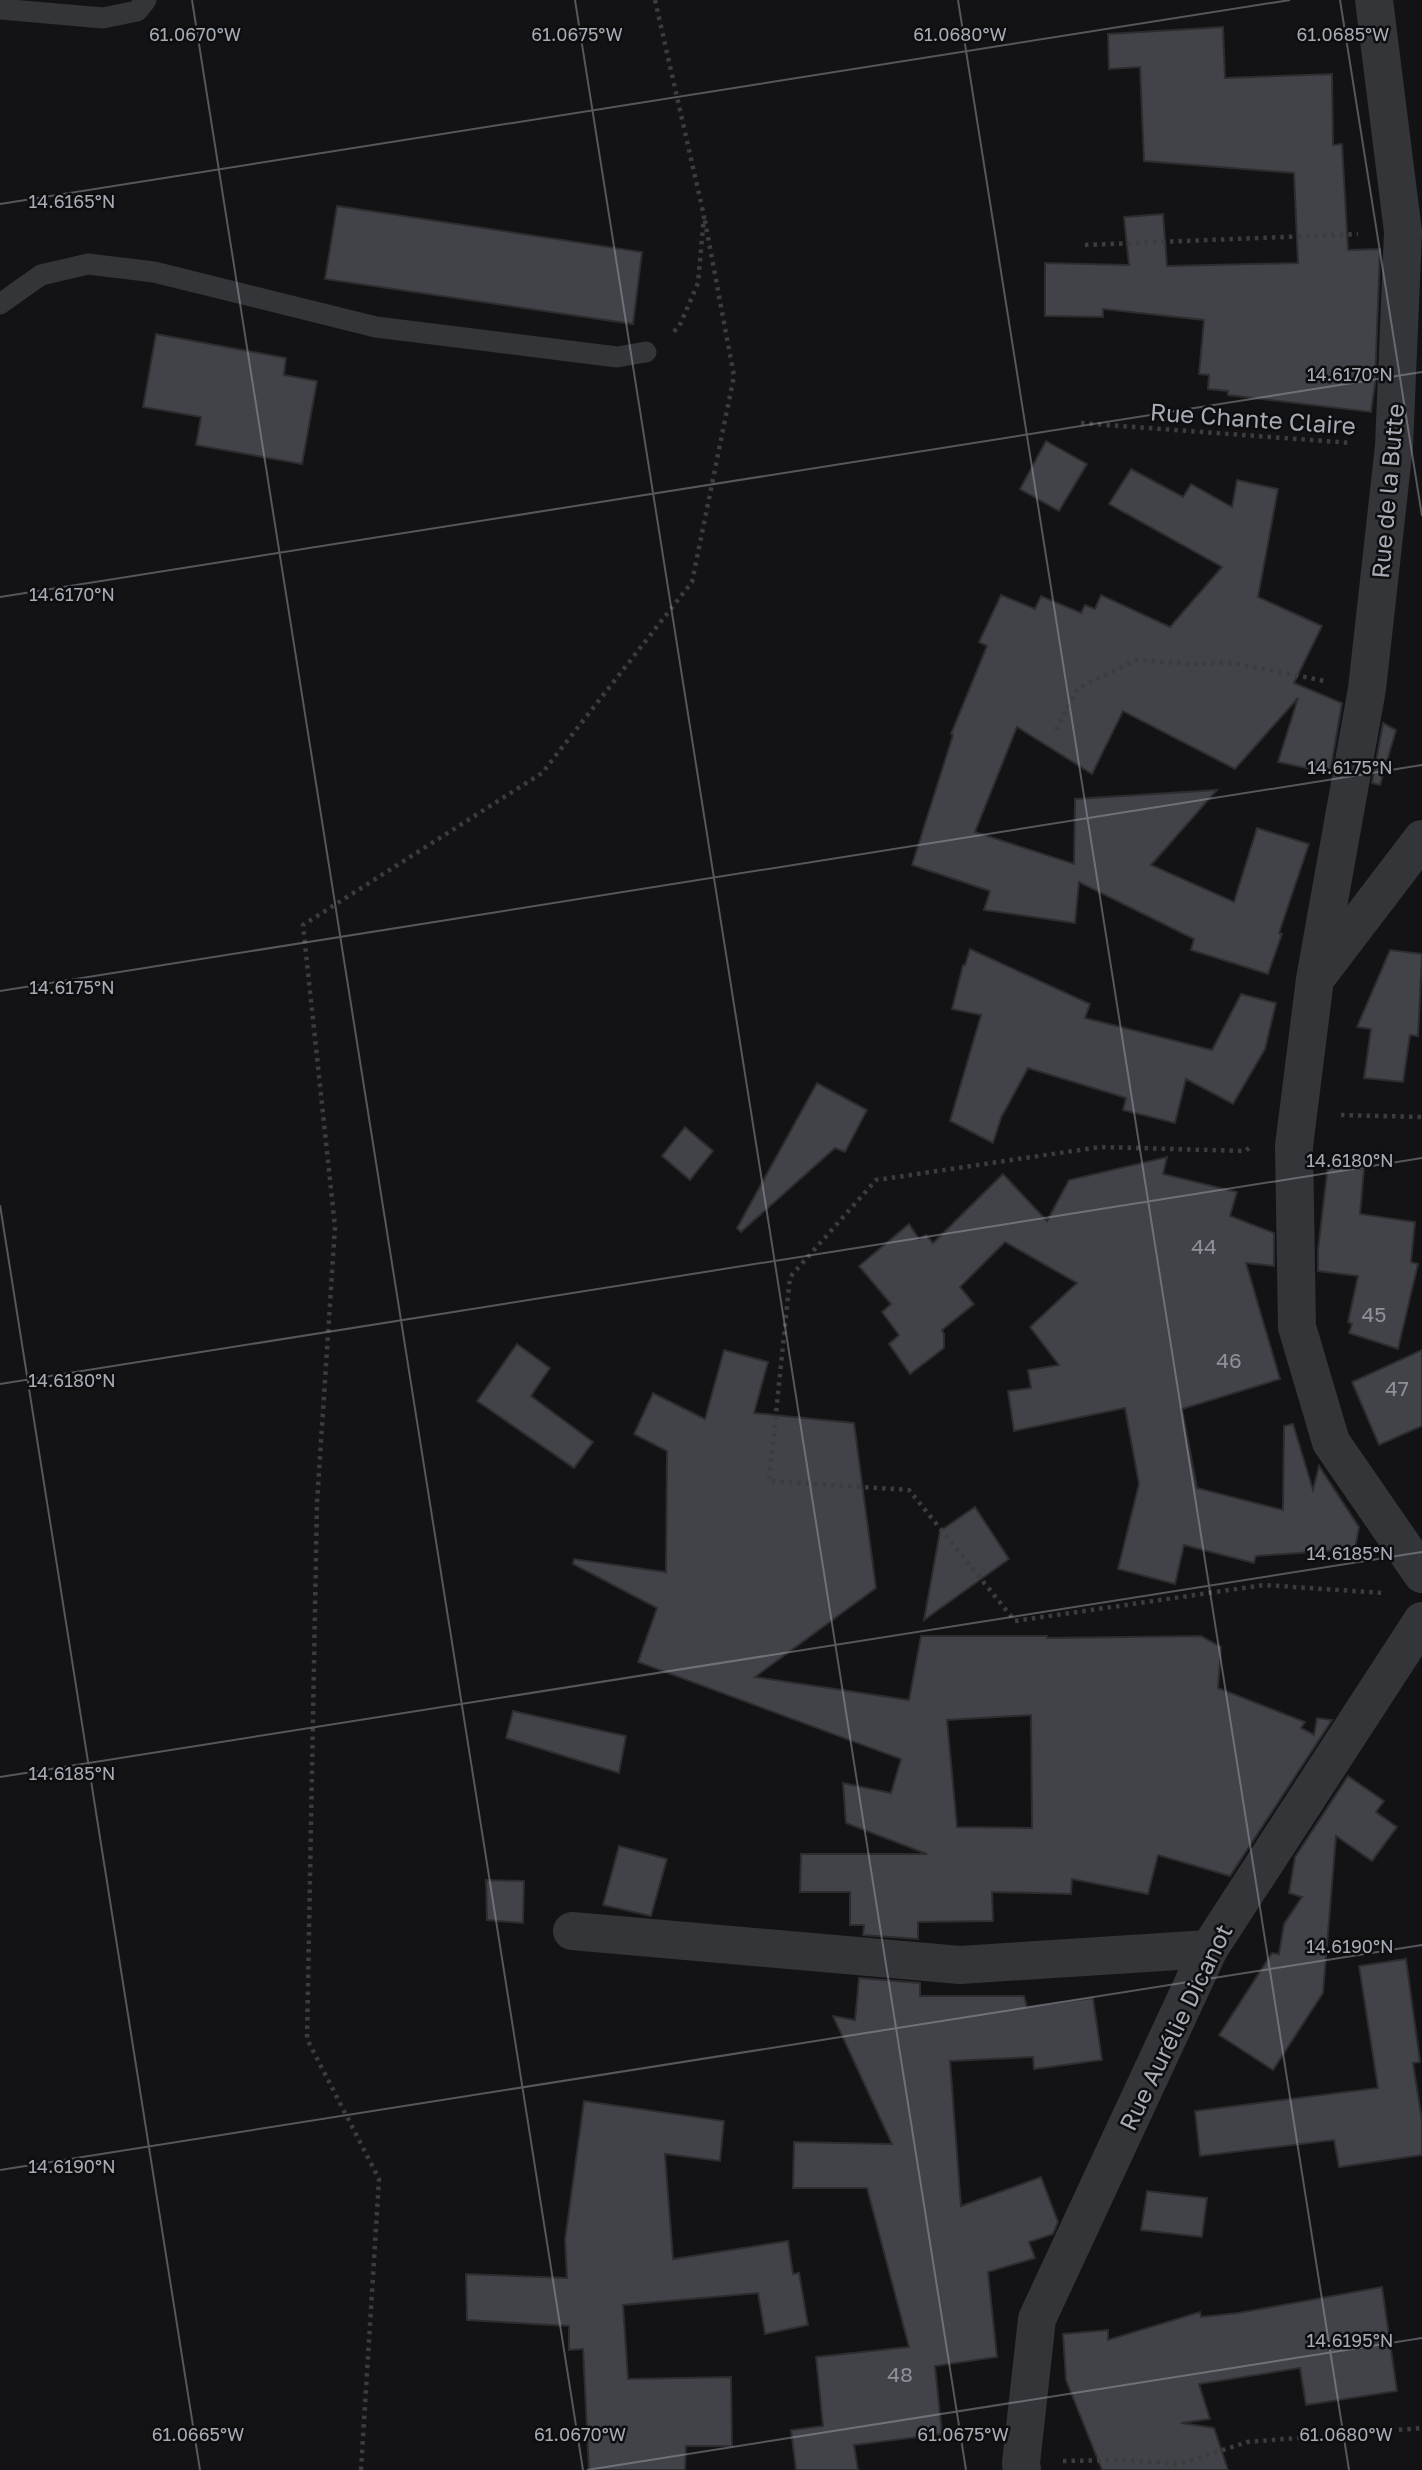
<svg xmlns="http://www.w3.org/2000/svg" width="1422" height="2470" font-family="'Golos Text',sans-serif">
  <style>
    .building { fill: #424348; stroke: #2d2d30; stroke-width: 2; fill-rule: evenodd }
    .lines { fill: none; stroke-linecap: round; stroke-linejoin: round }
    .path { stroke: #3b3c40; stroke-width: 4.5; stroke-dasharray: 3.5 5; stroke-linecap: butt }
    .service { stroke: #343539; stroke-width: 21 }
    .minor { stroke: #343539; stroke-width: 38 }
    .ticks { fill: none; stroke: #a6abb4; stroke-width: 2; stroke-opacity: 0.45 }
    .labels { text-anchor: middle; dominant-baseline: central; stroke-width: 5; stroke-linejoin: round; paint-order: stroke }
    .number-label { font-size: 21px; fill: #8d9199 }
    .street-label { font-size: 24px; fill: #a6abb4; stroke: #0e0e10 }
    .ticks-label { font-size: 18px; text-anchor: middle; fill: #a6abb4; stroke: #0e0e10; stroke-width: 5; stroke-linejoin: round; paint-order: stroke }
  </style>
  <rect width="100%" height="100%" fill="#131315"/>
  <g class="building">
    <path d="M1223,27L1225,78L1332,74L1333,145L1342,144L1348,250L1380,249L1375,384L1371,412L1228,395V391L1208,389L1209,375L1199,374L1204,320L1103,309V317L1045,316V263L1129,265L1124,217L1163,214L1167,266L1298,263L1294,173L1144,161L1140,67L1109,69L1108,34Z"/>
    <path d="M337,206L642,252L633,324L325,279Z"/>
    <path d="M156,334L286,358L284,375L317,381L302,464L196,445L201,417L143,407Z"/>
    <path d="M1046,441L1087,464L1059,511L1020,489Z"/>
    <path d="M1131,469L1183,497L1191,484L1232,507L1237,480L1278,489L1258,597L1322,626L1294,683L1342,703L1330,773L1278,762L1298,698L1235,769L1123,711L1092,774L1017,727L975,832L1074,864L1075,799L1217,790L1151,865L1234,902L1257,828L1309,844L1279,933L1282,934L1268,974L1191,950L1194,939L1079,882L1075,923L984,910L990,891L912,865L953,735L951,734L987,646L979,642L1001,595L1035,609L1041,596L1081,613L1085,605L1095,609L1101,595L1170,627L1222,567L1109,504Z"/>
    <path d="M1383,723L1396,730L1380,785L1372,783Z"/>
    <path d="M970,949L1090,1004L1085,1018L1212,1050L1241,994L1276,1003L1265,1049L1233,1104L1186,1079L1175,1123L1123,1110L1126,1098L1028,1068L1001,1118L993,1143L950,1121L981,1015L952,1009L963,965H965Z"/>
    <path d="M1390,950L1422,954L1418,1036L1410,1035L1403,1082L1364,1078L1371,1029L1357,1027Z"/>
    <path d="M817,1083L867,1110L845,1152L835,1148L741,1232L737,1228Z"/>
    <path d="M685,1127L713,1151L690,1180L662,1156Z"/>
    <path d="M1167,1157L1163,1174L1237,1192L1230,1216L1274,1233V1266L1246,1263L1280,1379L1182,1409L1197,1488L1283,1510L1284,1426L1293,1424L1313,1490L1319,1466L1359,1527L1355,1549L1256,1556L1254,1563L1184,1545L1175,1584L1118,1569L1139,1484L1125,1408L1014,1431L1008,1391L1031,1388L1028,1370L1059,1365L1030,1327L1077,1283L1005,1242L960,1287L974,1304L942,1330L944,1334V1348L910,1374L889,1344L899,1335L882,1312L891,1304L859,1266L909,1224L919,1239L926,1235L933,1243L1003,1174L1047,1221L1069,1180Z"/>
    <path d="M1328,1165L1364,1169L1360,1214L1415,1222L1411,1262L1418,1264L1398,1349L1349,1333L1352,1324L1348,1322L1358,1276L1318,1271V1250Z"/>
    <path d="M517,1344L550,1368L531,1396L593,1442L574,1468L477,1401Z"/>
    <path d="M724,1350L768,1362L754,1413L854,1423L876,1588L755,1677L909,1700L921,1636H1047V1638L1201,1636L1221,1647L1218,1688L1305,1722L1301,1728L1314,1735L1317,1718L1332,1720L1230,1876L1158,1855L1148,1894L1072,1879L1071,1894L992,1892L993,1921L918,1922V1939L863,1935L864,1925H850V1892H800L801,1854H927L846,1823L843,1783L891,1793L901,1759L638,1662L657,1608L573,1564L574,1559L666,1572L667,1451L634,1434L653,1393L705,1419ZM1031,1715L1032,1828L957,1827L947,1720Z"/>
    <path d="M1422,1350V1426L1379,1445L1352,1382Z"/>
    <path d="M975,1507L1009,1559L924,1620L940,1531Z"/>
    <path d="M513,1711L626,1736L619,1773L506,1738Z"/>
    <path d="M1348,1776L1384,1801L1376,1812L1397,1827L1372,1861L1336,1836L1323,1993L1273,2070L1219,2035L1272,1953L1279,1954L1284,1924L1302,1897L1289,1893L1295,1857Z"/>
    <path d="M619,1846L667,1859L651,1916L603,1905Z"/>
    <path d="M486,1880L524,1881L523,1923L487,1920Z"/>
    <path d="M1406,1959L1420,2062L1413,2063L1422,2121V2155L1339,2167L1334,2140L1200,2156L1195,2111L1378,2088L1359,1966Z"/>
    <path d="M859,1978L920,1983V1996H1024L1027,2007L1093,1998L1102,2060L1034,2069L1033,2057L950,2061L961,2206L1041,2177L1058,2222L1053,2234L1029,2242L1035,2258L988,2272L997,2357L935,2366L942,2434L854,2445L858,2470H796L791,2430L823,2426L816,2357L909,2347L867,2188H793L794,2142L892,2144L833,2016L855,2020Z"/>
    <path d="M584,2101L724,2121L720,2161L665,2154L673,2259L788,2241L793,2274L799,2273L808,2325L765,2334L758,2293L623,2305L628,2379L731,2377L732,2446H686L685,2470H589L583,2349L569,2350V2326L467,2320L466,2274L567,2278L565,2240Z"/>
    <path d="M1147,2191L1207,2198L1202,2237L1141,2230Z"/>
    <path d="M1382,2287L1397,2391L1306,2405L1300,2368L1199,2384L1210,2419L1181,2423L1214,2428L1228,2470H1102L1066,2380L1063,2334L1108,2330V2340L1200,2312L1201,2317L1238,2313Z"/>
  </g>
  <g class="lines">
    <g class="path">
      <path d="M655,0L704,216L698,283L679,327L672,333"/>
      <path d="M1085,245L1358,234"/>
      <path d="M1081,423L1351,443"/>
      <path d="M1056,730L1078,688L1136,660L1190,664L1233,663L1325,681"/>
      <path d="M1341,1115L1422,1117"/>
      <path d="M1249,1148L1245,1151L1100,1147L876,1180L790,1277L769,1481L909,1490L1015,1621L1264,1585L1383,1593"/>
      <path d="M1063,2461L1124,2460L1180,2464L1247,2442L1422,2428"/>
      <path d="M361,2470L379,2179L307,2039L317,1503L335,1227L303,925L542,773L692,582L734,376L704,216"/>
    </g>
    <g class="service">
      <path d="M0,9L103,18L137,11L146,0"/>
      <path d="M0,304L41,275L88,264L154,272L376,327L617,357L646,352"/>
    </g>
    <g class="minor">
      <path d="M1374,0L1403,232L1394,446L1367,689L1315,979L1294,1146L1297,1327L1331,1442L1422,1574"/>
      <path d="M1319,974L1422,839"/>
      <path d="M572,1931L960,1965L1209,1949"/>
      <path d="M1022,2470L1021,2463L1037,2319L1209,1949L1422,1621"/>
    </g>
  </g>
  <path class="ticks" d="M192,0L583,2470M575,0L966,2470M958,0L1349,2470M1340,0L1422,516M0,204L1290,0M0,597L1422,372M0,991L1422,765M0,1205L200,2470M0,1384L1422,1158M0,1777L1422,1552M0,2170L1422,1945M587,2470L1422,2338"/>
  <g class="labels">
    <g class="number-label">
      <text x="1204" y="1246">44</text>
      <text x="1374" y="1314">45</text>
      <text x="1229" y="1360">46</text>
      <text x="1397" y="1388">47</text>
      <text x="900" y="2374">48</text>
    </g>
    <g class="street-label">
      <text transform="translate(1253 418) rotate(4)">Rue Chante Claire</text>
      <text transform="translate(1387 491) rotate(-85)">Rue de la Butte</text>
      <text transform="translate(1175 2027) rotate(-64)">Rue Aurélie Dicanot</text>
    </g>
  </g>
  <g class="ticks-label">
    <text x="960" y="41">61.0680°W</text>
    <text x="1343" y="41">61.0685°W</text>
    <text x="195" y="41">61.0670°W</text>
    <text x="577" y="41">61.0675°W</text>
    <text x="72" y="208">14.6165°N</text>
    <text x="1350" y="381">14.6170°N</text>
    <text x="72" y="601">14.6170°N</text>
    <text x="1350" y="774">14.6175°N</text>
    <text x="72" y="994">14.6175°N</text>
    <text x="1350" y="1167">14.6180°N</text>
    <text x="72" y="1387">14.6180°N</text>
    <text x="1350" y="1560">14.6185°N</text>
    <text x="72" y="1780">14.6185°N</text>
    <text x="1350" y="1953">14.6190°N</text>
    <text x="72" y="2173">14.6190°N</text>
    <text x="1350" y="2347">14.6195°N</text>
    <text x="198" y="2441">61.0665°W</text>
    <text x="580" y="2441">61.0670°W</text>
    <text x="963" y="2441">61.0675°W</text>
    <text x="1346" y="2441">61.0680°W</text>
  </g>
</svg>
